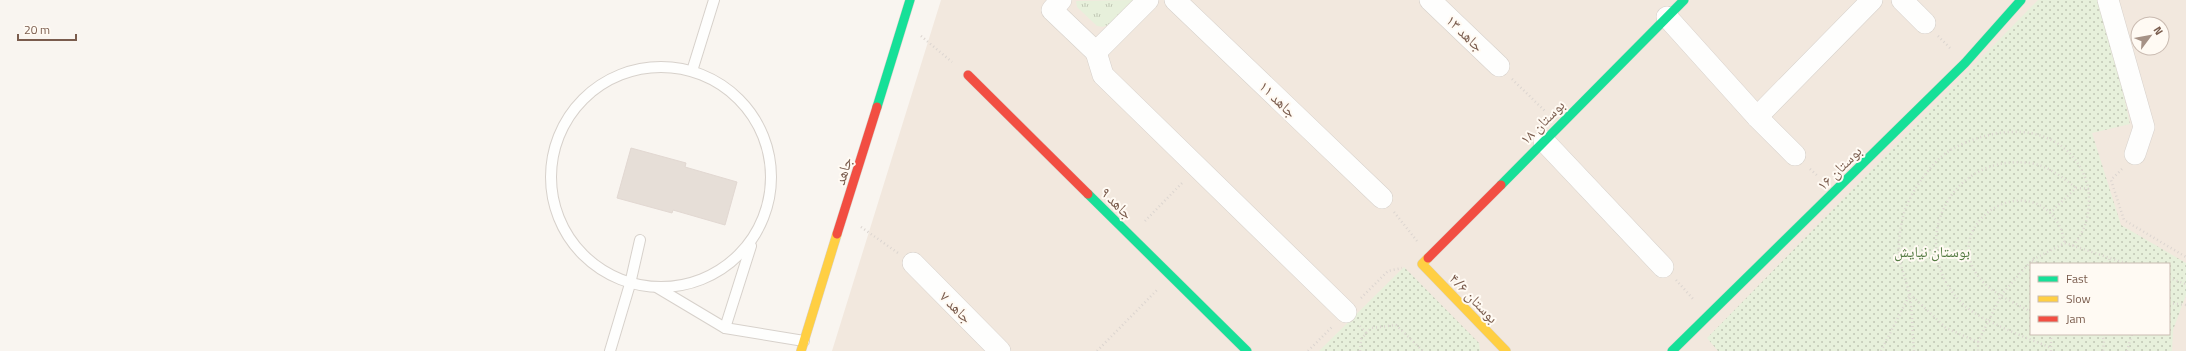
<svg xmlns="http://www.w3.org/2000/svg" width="2186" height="351" font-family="'Titillium Web','Noto Naskh Arabic',sans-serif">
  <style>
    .residential { fill: #f2e8de; fill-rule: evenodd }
    .grass { fill: url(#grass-tufts) }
    .park { fill: url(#park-dots); fill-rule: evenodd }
    .building { fill: #e6ded7; stroke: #e2d8d2 }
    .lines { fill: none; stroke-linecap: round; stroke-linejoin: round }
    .lane-casing { stroke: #d7d1cb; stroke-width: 12 }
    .street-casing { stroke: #d7d1cb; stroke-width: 22 }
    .fast-casing { stroke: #d9d2cb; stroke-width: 10 }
    .slow-casing { stroke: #d9d2cb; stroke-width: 10 }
    .jam-casing { stroke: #d9d2cb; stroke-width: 10 }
    .path { stroke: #dcd5d0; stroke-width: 2.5; stroke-dasharray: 1 3; stroke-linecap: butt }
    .lane { stroke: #fefefd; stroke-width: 10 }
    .street { stroke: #fefefd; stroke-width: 21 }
    .fast { stroke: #16e098; stroke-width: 9 }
    .slow { stroke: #ffcf43; stroke-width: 9 }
    .jam { stroke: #f24e42; stroke-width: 9 }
    .labels { text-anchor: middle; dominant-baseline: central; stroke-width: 4; stroke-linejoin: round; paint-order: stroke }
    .street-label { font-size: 15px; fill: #7a5c4d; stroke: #fffaf3 }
    .park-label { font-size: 15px; fill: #537a41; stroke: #fffaf3 }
  </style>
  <defs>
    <pattern id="grass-tufts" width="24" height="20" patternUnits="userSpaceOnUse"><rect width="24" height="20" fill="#e7f0db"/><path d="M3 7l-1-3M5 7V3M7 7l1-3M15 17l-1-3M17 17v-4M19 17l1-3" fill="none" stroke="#c0c6b4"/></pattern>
    <pattern id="park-dots" width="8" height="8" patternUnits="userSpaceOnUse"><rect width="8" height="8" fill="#e7f0db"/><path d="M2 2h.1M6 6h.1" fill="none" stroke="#c0c6b4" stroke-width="1.8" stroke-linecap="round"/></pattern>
  </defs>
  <rect width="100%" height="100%" fill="#f9f5f0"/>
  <path class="residential" d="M941,0H2186V351H832ZM2138,24H2162V48H2138ZM2031,264H2169V334H2031Z"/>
  <path class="grass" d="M1133,0L1110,24L1103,27L1097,26L1077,7L1076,1Z"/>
  <g class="park">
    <path d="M2038,0H2103L2130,124L2092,133L2121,225L2186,263V295L2173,330L2172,351H1718L1707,338ZM2031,264H2169V334H2031Z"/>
    <path d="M1404,267L1479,343L1480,351H1319Z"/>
  </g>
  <path class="building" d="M631,148L686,163L685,167L737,182L725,225L673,210L672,213L617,198Z"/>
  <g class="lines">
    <g class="lane-casing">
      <g id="lane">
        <circle cx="661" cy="177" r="110"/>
        <path d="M692,71L714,0"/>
        <path d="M658,288L725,328L804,341"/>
        <path d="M725,328L751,246"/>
        <path d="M610,351L630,284L640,240"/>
      </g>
    </g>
    <g class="street-casing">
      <g id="street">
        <path d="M1061,0L1052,10L1096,52L1148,0"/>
        <path d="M1175,0L1382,198"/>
        <path d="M1430,0L1499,66"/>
        <path d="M1902,0L1925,23"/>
        <path d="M2108,0L2144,127L2135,154"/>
        <path d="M1667,17L1757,117L1795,155"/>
        <path d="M1096,52L1103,75L1346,312"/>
        <path d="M1757,117L1872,0"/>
        <path d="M1544,141L1663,267"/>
        <path d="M913,263L1000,351"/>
      </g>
    </g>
    <g class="fast-casing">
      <g id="fast">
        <path d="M877,107L910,0"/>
        <path d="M1501,185L1684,0"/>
        <path d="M1088,194L1247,351"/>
        <path d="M1672,351L1965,63L2021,0"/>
      </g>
    </g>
    <g class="slow-casing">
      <g id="slow">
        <path d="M1428,258L1422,264L1506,351"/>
        <path d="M801,351L837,234"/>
      </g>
    </g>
    <g class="jam-casing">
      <g id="jam">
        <path d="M968,75L1088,194"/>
        <path d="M837,234L877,107"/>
        <path d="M1428,258L1501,185"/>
      </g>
    </g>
    <g class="path">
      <path d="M921,36L952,62"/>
      <path d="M1938,36L1950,48"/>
      <path d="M1512,79L1546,112"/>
      <path d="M1810,169L1819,177"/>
      <path d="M2122,169L2111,180L2124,220L2186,257"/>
      <path d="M1394,212L1417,241"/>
      <path d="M2050,213L2076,188L2089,189"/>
      <path d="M1145,221L1183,182"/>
      <path d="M861,227L898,253"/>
      <path d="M2032,261L2043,264"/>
      <path d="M2108,264L2110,258"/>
      <path d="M2169,278L2186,284"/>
      <path d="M1676,280L1694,300"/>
      <path d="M1361,298L1388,271L1402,268"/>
      <path d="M2169,303L2186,305"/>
      <path d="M2031,312C2014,302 1990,293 1978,276C1940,224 2027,167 2059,225C2062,230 2063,237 2065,243"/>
      <path d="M1360,326L1366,333"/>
      <path d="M2102,334L2104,341L2103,351"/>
      <path d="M1978,342L2002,294L2032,260L2065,243L2128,264"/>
      <path d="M2049,347C2027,338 1982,321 1965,306C1904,251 1946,153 2029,163C2047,165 2062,177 2076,188"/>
      <path d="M1097,351L1157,290"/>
      <path d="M1308,351L1333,326"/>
      <path d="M1360,351L1361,339L1371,328L1396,325L1423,351"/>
      <path d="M1881,351L1910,294L1946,328L1978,342V351"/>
      <path d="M1914,351C1912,332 1913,312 1909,294C1907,281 1901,269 1899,256C1898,245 1900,228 1903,217C1907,197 1931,162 1949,151C1986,129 2042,120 2073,157C2083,169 2089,183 2089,199C2089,217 2085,231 2073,246"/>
      <path d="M2051,351V334"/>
      <path d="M2127,351L2132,334"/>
    </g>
    <use href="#lane" class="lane"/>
    <use href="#street" class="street"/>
    <use href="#fast" class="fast"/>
    <use href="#slow" class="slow"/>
    <use href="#jam" class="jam"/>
  </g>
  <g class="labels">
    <g class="street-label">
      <text transform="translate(1465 33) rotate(44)">جاهد ۱۳</text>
      <text transform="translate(1278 99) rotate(44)">جاهد ۱۱</text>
      <text transform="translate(1542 122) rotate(-45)">بوستان ۱۸</text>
      <text transform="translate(1839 168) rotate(-45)">بوستان ۱۶</text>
      <text transform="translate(843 171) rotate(-73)">جاهد</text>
      <text transform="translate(1117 203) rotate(45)">جاهد ۹</text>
      <text transform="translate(1474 298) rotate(46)">بوستان ۴/۶</text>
      <text transform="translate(956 307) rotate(45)">جاهد ۷</text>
    </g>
    <g class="park-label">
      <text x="1932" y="251">بوستان نیایش</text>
    </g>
  </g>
  <rect x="2030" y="263" width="140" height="72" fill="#fffaf3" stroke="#cabbb1"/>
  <rect x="2038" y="276" width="20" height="6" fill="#16e098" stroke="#cabbb1"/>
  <text x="2066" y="283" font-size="12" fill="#7a5c4d">Fast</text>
  <rect x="2038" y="296" width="20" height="6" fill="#ffcf43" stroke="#cabbb1"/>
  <text x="2066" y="303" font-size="12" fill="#7a5c4d">Slow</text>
  <rect x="2038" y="316" width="20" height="6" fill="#f24e42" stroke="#cabbb1"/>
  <text x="2066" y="323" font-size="12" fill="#7a5c4d">Jam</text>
  <g transform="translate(2150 36) rotate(58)"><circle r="19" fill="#fffaf3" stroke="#cabbb1"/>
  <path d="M0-3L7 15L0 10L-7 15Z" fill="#a69286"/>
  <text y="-6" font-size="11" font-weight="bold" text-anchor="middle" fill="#7a5c4d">N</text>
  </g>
  <path d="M18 34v6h58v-6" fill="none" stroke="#7a5c4d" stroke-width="2"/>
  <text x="24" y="34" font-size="12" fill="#7a5c4d" stroke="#fffaf3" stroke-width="3" paint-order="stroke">20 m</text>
</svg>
